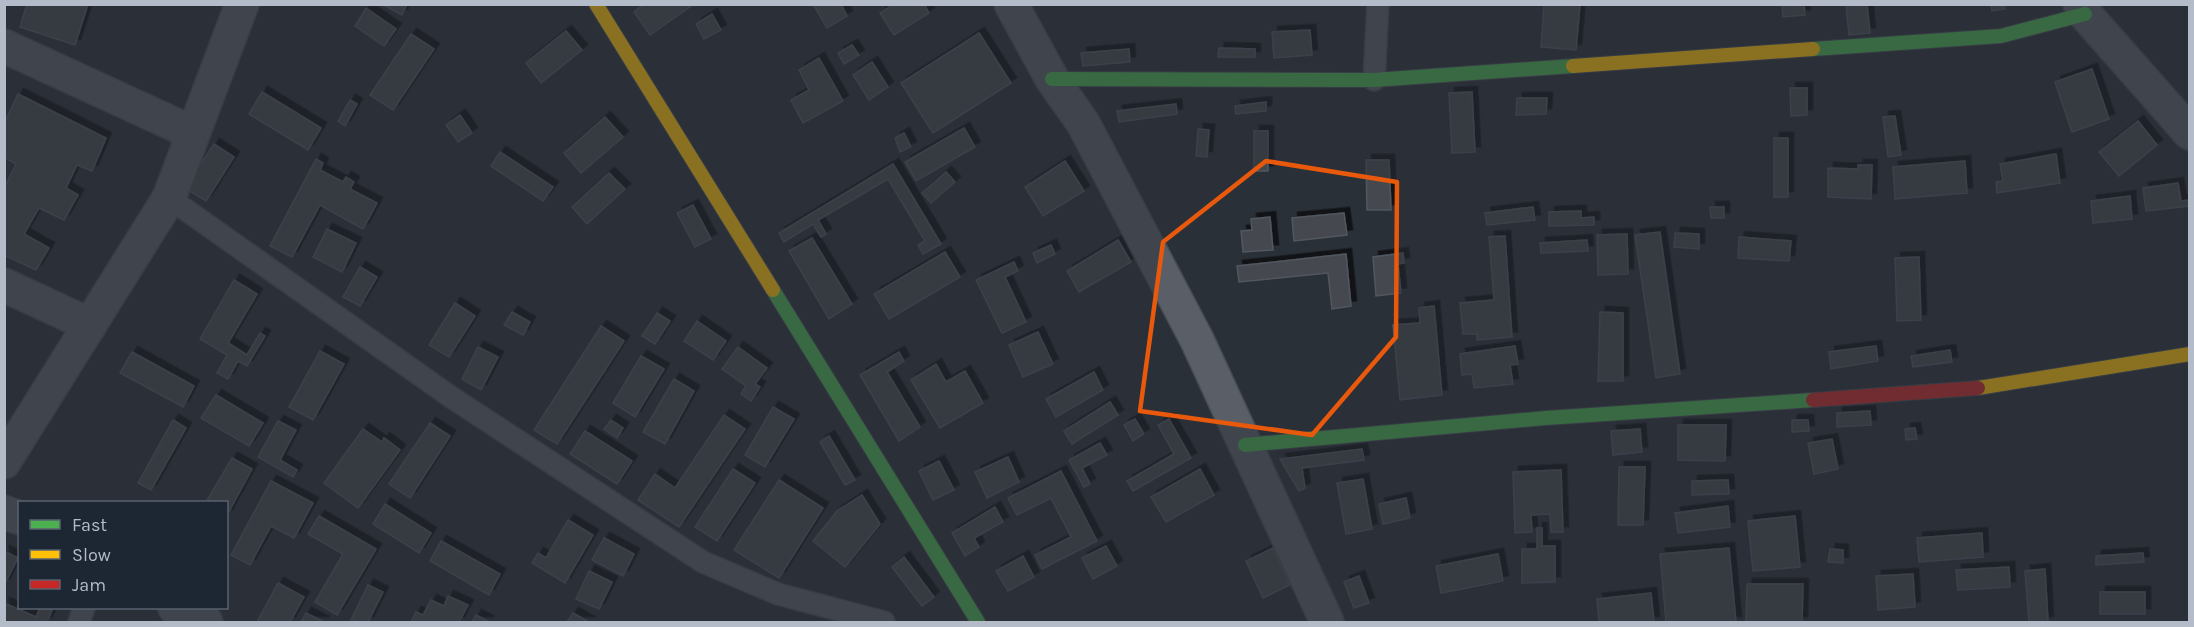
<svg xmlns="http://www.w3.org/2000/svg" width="2194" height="627" font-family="Karla,sans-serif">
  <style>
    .building { fill: #444950; stroke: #52575f; stroke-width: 1.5; filter: url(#shadow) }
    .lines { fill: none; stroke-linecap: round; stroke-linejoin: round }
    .lane-casing { stroke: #484c53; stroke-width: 24 }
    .street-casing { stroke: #484c53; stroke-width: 36 }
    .fast-casing { stroke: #484c53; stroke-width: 16 }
    .slow-casing { stroke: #484c53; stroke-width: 16 }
    .jam-casing { stroke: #484c53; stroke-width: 16 }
    .lane { stroke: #5a5e66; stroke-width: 21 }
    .street { stroke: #5a5e66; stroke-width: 33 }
    .fast { stroke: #4caf50; stroke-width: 14 }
    .slow { stroke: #ffc107; stroke-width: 14 }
    .jam { stroke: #c62828; stroke-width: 14 }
    .marked { fill: none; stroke: #e8590c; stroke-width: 4.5; stroke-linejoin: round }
  </style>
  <defs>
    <filter id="shadow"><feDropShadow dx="5.5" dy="-5.5" stdDeviation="0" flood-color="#0009"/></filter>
  </defs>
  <rect width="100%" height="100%" fill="#2a3038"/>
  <g class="building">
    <path d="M27,4H88L75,45L20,27Z"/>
    <path d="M382,4H407L402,15Z"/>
    <path d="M644,4H694L650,35L634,12Z"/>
    <path d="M813,4H841L847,16L827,28Z"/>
    <path d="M894,4H924L929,13L894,35L880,13Z"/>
    <path d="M1544,4H1580L1576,50L1541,47Z"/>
    <path d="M1782,4H1804L1805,15L1783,17Z"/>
    <path d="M1846,4H1867L1870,33L1849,35Z"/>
    <path d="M1991,4H2004L2005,9L1992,11Z"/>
    <path d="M366,8L396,29L384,46L355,26Z"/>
    <path d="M712,14L721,30L704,39L696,24Z"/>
    <path d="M1310,30L1312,55L1274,58L1272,32Z"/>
    <path d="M566,31L582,50L541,83L526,63Z"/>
    <path d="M979,33L1011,83L933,133L901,83Z"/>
    <path d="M411,34L434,49L393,110L370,95Z"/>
    <path d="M852,45L859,55L844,64L838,53Z"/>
    <path d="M1219,48L1255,49V57H1218Z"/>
    <path d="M1129,49L1130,62L1083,66L1081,53Z"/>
    <path d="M819,58L843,101L803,123L791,100L809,90L799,70Z"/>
    <path d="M872,62L888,87L869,100L853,75Z"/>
    <path d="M2092,69L2109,119L2072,132L2055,82Z"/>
    <path d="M1790,88H1807V115L1791,116Z"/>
    <path d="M262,92L321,128L308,150L249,114Z"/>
    <path d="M1472,92L1475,152L1452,153L1449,93Z"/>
    <path d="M18,94L106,138L92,171L77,165L66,188L78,195L64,220L39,208L24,234L49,248L36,270L4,255V188L16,164L4,157V124Z"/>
    <path d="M1517,98H1547L1546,114L1516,115Z"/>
    <path d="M350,100L357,104L345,126L338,121Z"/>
    <path d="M1266,102V111L1236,114L1235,106Z"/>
    <path d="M1176,104L1177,114L1119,122L1117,111Z"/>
    <path d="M460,115L472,133L458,142L446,125Z"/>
    <path d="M1895,116L1901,155L1888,157L1883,117Z"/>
    <path d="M605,117L623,137L581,173L564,153Z"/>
    <path d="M2138,121L2157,145L2119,176L2099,152Z"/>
    <path d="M964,128L975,147L916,181L905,162Z"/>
    <path d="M1198,129L1209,130L1207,157L1196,156Z"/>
    <rect x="1254" y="131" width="14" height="40"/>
    <path d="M904,133L911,147L900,152L895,138Z"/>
    <rect x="1774" y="138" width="14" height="59"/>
    <path d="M214,144L234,157L206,201L185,188Z"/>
    <path d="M500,152L553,187L543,201L491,166Z"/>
    <path d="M2056,154L2060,183L1997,193L1996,182L2003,181L2000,164Z"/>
    <path d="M316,159L323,163L320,170L343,182L346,177L354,182L350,189L377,203L363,229L320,205L292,257L270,246Z"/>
    <path d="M1366,160H1389L1391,210H1367Z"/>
    <path d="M1065,161L1084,191L1043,216L1025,187Z"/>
    <path d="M1965,161L1967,193L1895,199L1893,167Z"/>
    <path d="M893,164L941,244L923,254L918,245L925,241L888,179L818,220L826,234L821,237L813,224L784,242L779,233Z"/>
    <path d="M1858,165H1872L1871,199L1828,197V168L1858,169Z"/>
    <path d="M946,172L955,182L931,203L922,193Z"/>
    <path d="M609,173L625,189L587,224L572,207Z"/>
    <path d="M2178,183L2181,201L2190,200V206L2146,211L2143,188Z"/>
    <path d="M2130,196L2132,219L2093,223L2091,201Z"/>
    <path d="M693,205L711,239L695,247L677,213Z"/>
    <path d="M1533,207L1535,220L1487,225L1485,213Z"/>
    <path d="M1710,207H1724V218H1711Z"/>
    <path d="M1581,211V218L1594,217V225L1549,226V212Z"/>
    <path d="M1344,213L1347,235L1294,241L1292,218Z"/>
    <path d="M1270,217L1273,250L1243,252L1241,231L1252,230L1251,219Z"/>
    <path d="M327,229L356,243L342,272L313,257Z"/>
    <path d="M1660,232L1680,374L1656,378L1635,235Z"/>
    <path d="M1675,233L1699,234V249L1674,247Z"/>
    <path d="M1627,234L1628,274L1598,275L1597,235Z"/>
    <path d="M1505,236L1512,337L1477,340V334H1463L1460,303L1494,300L1489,237Z"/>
    <path d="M1739,237L1791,241L1789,261L1738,258Z"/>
    <path d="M812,238L852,304L829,319L789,251Z"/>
    <path d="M1118,240L1131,262L1079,292L1067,271Z"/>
    <path d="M1587,240L1588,251L1541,253L1540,243Z"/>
    <path d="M1051,245L1055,254L1037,263L1033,253Z"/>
    <path d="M945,252L960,277L889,319L874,294Z"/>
    <path d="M1403,253L1404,263L1398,264L1401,293L1376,296L1373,257Z"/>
    <path d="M1346,254L1351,306L1332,309L1328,273L1239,282L1237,266Z"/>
    <path d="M1919,257L1921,320L1897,321L1895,258Z"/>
    <path d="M1014,262L1018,271L1005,277L1026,322L1002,333L976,280Z"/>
    <path d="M360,267L377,277L360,306L343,297Z"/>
    <path d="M234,280L257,294L228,343L247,355L260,333L265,336L247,366L238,361L228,379L217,373L227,355L200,339Z"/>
    <path d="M455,303L475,316L449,357L429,345Z"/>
    <path d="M1434,306L1442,395L1400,400L1393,325L1420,323L1419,308Z"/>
    <path d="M512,312L530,322L523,335L504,325Z"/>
    <path d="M1600,312L1623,313V381H1598Z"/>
    <path d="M657,313L670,321L655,344L642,336Z"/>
    <path d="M697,321L726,341L713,360L684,341Z"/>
    <path d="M601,326L624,341L557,444L534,430Z"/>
    <path d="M1038,332L1053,364L1023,377L1009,345Z"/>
    <path d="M1515,346L1518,364L1510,365L1513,384L1474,388L1472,374L1462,375L1460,354Z"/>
    <path d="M1876,346L1878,361L1831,369L1829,352Z"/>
    <path d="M478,347L498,357L481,390L462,379Z"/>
    <path d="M738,347L767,368L755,384L760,387L751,401L741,394L746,386L722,369Z"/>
    <path d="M1950,350L1952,362L1913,367L1911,356Z"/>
    <path d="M320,351L344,364L313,420L289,407Z"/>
    <path d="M132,352L194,386L183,407L120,373Z"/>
    <path d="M899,352L904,361L887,372L920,427L899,441L860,375Z"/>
    <path d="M641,356L664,369L635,417L613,403Z"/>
    <path d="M936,364L946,382L965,371L983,403L940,428L911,380Z"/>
    <path d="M1094,372L1103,390L1056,417L1046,399Z"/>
    <path d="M674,379L694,391L665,444L643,432Z"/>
    <path d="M216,395L263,423L249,446L201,418Z"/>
    <path d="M1110,402L1118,415L1072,444L1064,431Z"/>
    <path d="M773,407L794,419L765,467L745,455Z"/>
    <path d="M1870,411L1871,425L1837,427V413Z"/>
    <path d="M724,415L745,429L679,527L638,500L655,474L675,488Z"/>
    <path d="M1135,419L1144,434L1133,441L1124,425Z"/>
    <path d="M1169,419L1191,458L1133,491L1127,481L1174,454L1158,425Z"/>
    <path d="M173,420L186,428L151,490L138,483Z"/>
    <path d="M611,420L623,428L617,438L604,429Z"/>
    <path d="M1792,420H1808L1809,431L1792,432Z"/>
    <path d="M278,421L296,430L280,460L297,470L293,477L258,457Z"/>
    <path d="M430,423L450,436L410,498L389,484Z"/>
    <path d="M1678,425H1726L1725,461L1678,460Z"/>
    <path d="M1915,428L1917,439L1906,440L1905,429Z"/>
    <path d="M363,429L382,442L384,438L400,450L358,508L324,483Z"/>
    <path d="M1640,429L1642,452L1613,455L1611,431Z"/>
    <path d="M585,431L632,461L617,484L570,454Z"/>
    <path d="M829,436L855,480L845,485L820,442Z"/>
    <path d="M1832,439L1838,469L1814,474L1808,443Z"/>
    <path d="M1100,443L1107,455L1082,468L1090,484L1084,487L1069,460Z"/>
    <path d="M1362,449L1364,460L1302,468L1305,488L1299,491L1280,459Z"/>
    <path d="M1008,457L1019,482L987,498L975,472Z"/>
    <path d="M232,458L252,469L227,515L226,502H206Z"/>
    <path d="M939,461L954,490L933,500L919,471Z"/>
    <path d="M1619,467H1645L1643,525H1618Z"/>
    <path d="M733,469L755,483L717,541L695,527Z"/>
    <path d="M1200,469L1214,495L1166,522L1151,497Z"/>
    <path d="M1561,470L1563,532H1551L1550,514L1531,515L1532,532L1515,533L1513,472Z"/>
    <path d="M1061,471L1097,541L1042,569L1035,555L1071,537L1051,498L1017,515L1008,498Z"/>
    <path d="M1363,479L1372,529L1346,534L1337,483Z"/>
    <path d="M779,480L823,508L779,578L734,550Z"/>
    <path d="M1728,480L1729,494L1692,495V481Z"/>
    <path d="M271,481L313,503L294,538L271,526L250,565L231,555Z"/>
    <path d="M862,495L880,524L845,567L813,541L837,511Z"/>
    <path d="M1406,498L1410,518L1383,524L1379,504Z"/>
    <path d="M385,504L431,533L419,553L373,524Z"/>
    <path d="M1728,506L1730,527L1678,533L1675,513Z"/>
    <path d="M995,507L1003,522L974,538L979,547L965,556L952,533Z"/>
    <path d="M319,516L376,549L337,615L315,602L343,554L308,534Z"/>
    <path d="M1795,516L1800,567L1753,571L1748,521Z"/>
    <path d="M568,520L593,535L565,583L532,563L538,553L546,558Z"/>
    <path d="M1537,528H1542V546H1555V582L1522,583V549H1537Z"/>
    <path d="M1982,533L1983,557L1919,562L1917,538Z"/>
    <path d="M604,538L634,554L623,576L592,560Z"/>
    <path d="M441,541L500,574L489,595L430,561Z"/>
    <path d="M1106,546L1117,566L1093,579L1082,558Z"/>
    <path d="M1273,548L1290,585L1263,598L1246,561Z"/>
    <path d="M1729,548L1736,622H1666L1660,554Z"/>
    <path d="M1830,549L1843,550V563L1828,562Z"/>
    <path d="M4,551L18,558L4,585Z"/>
    <path d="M2143,553L2144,562L2096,565V556Z"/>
    <path d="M1498,554L1503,581L1441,593L1436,566Z"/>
    <path d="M1023,556L1034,577L1008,591L996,571Z"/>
    <path d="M904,557L934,597L922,606L892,567Z"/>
    <path d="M2009,567L2010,587L1958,590L1956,570Z"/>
    <path d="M2045,569L2048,622H2029L2025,571Z"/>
    <path d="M589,571L612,582L599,609L576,599Z"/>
    <path d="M1913,574L1915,607L1878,610L1876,576Z"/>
    <path d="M1359,576L1369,603L1354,608L1344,582Z"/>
    <path d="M278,583L304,597L290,622H257Z"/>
    <path d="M1747,584H1803L1802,622H1746Z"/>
    <path d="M368,585L383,592L368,622H350Z"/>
    <rect x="2100" y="592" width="45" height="22"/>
    <path d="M1651,593L1654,622H1599L1597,599Z"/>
    <path d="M448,596L468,605L459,622H411L416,612L423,615L431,600L444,606Z"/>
    <path d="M4,603L36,617L40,608H53L47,622H4Z"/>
    <path d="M306,613L324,622H301Z"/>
    <path d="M573,613L589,622H567Z"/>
    <path d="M476,615L489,622H472Z"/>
  </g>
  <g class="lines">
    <g class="lane-casing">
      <g id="lane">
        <path d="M1374,80L1378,4"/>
        <path d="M169,198L451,397L703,562L778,594L884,622"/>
        <path d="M79,622L84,608"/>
      </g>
    </g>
    <g class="street-casing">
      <g id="street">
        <path d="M1011,4L1052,79L1083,123L1197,340L1327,622"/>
        <path d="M2080,4L2085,14L2190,133"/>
        <path d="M4,46L193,133"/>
        <path d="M4,285L90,325"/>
        <path d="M4,462L169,198L242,4"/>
        <path d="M4,512L20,518"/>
        <path d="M175,608L206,622"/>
      </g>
    </g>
    <g class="fast-casing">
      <g id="fast">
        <path d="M1813,49L2001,36L2085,14"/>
        <path d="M1052,79L1374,80L1573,66"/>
        <path d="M773,290L978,622"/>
        <path d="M1245,445L1546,418L1813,400"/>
      </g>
    </g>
    <g class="slow-casing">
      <g id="slow">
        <path d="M596,4L773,290"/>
        <path d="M1573,66L1813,49"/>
        <path d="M1978,388L2190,354"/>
      </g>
    </g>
    <g class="jam-casing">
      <path id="jam" d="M1813,400L1978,388"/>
    </g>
    <use href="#lane" class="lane"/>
    <use href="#street" class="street"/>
    <use href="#fast" class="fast"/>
    <use href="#slow" class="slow"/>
    <use href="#jam" class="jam"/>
  </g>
  <path d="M0 0H2194V627H0ZM1266,161L1397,182L1396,337L1312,435L1140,411L1163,242Z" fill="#2a3038" fill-opacity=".55" fill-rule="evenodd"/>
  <path class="marked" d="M1266,161L1397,182L1396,337L1312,435L1140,411L1163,242Z"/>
  <rect width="2194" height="627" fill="none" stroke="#b4bcc9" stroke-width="12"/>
  <rect x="18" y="501" width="210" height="108" fill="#1d2633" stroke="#59626f" stroke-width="1.5"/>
  <rect x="30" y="520" width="30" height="9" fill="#4caf50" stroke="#59626f" stroke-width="1.5"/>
  <text x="72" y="531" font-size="18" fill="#b4bcc9">Fast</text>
  <rect x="30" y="550" width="30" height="9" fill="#ffc107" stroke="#59626f" stroke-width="1.5"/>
  <text x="72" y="561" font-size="18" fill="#b4bcc9">Slow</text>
  <rect x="30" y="580" width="30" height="9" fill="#c62828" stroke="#59626f" stroke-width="1.5"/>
  <text x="72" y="591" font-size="18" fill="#b4bcc9">Jam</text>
</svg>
